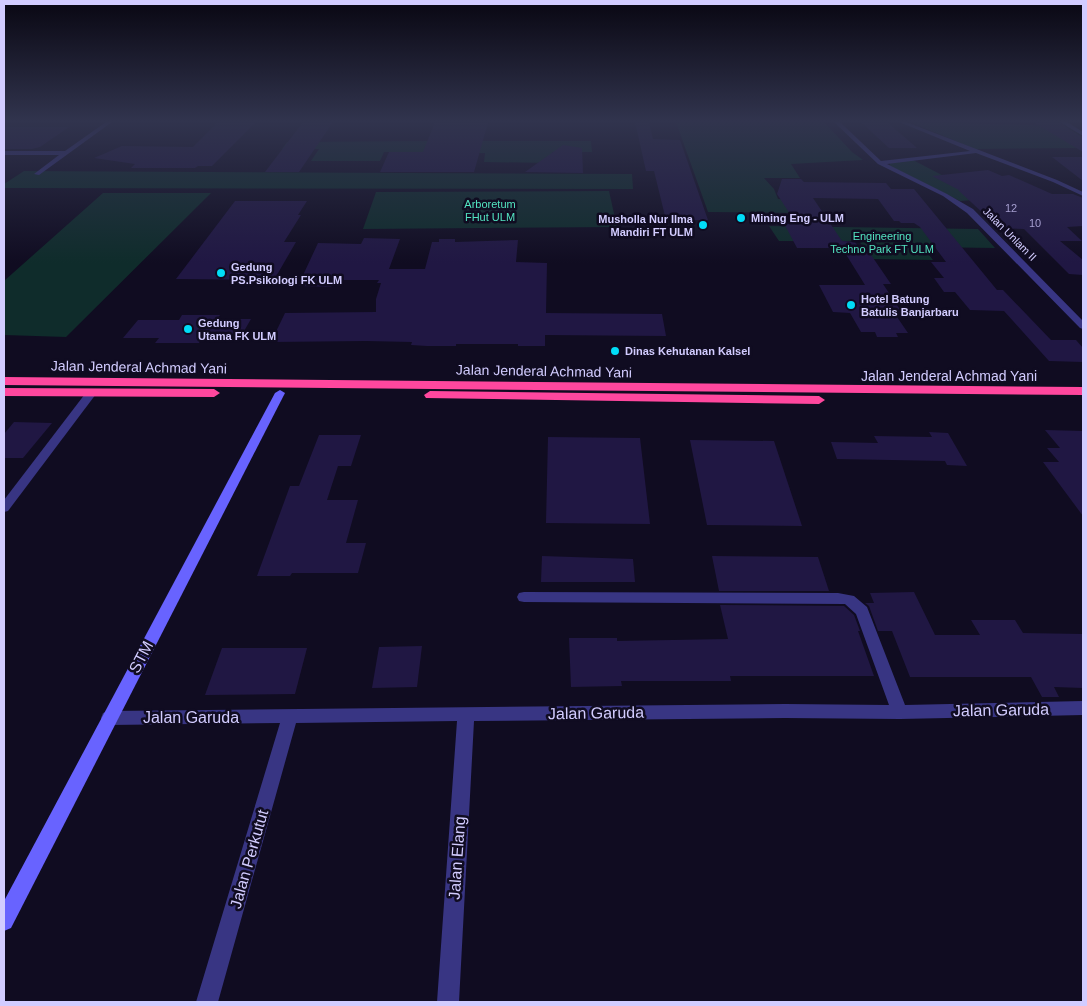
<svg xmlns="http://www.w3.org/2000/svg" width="1087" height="1006" font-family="Helvetica,sans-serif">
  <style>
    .green { fill: #0f2c2b }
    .building { fill: #201743 }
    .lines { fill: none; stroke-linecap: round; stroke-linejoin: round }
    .street { fill: #383583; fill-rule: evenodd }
    .secondary { fill: #6863ff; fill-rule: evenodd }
    .highway { fill: #ff479e; fill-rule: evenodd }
    .poi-dot { fill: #00ddf7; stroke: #100c21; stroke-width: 2 }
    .labels { text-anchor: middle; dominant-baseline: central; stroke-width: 5; stroke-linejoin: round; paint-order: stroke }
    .far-park-label { font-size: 11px; fill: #53e4c1; stroke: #100c21 }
    .number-label { font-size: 11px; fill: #a69fd0 }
    .far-poi-label { font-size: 11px; font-weight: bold; fill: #d2ccff; stroke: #100c21; text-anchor: start }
    .far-street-label { font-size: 11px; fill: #d2ccff; stroke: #100c21 }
    .street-label { font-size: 14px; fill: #d2ccff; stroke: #100c21 }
    .near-street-label { font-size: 16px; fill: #d2ccff; stroke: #100c21 }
  </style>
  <rect width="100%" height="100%" fill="#100c21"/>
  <g class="green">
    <path d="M676,122H824L852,152L863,160L791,164L800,178H764L774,189L778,199L791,200L798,213L708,212Z"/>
    <path d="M910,122L1064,126L1083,137V148L975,149Z"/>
    <path d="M430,141L426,152H384L380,161H311L319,149H282L287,142Z"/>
    <path d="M442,141H591L592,152H552V163L484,162L485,153H438Z"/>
    <path d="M913,160L988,199L960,201L890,166V163Z"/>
    <path d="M24,171L632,174L633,189L4,188V184Z"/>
    <path d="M609,191L617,227L363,229L376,192Z"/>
    <path d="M103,193H211L66,337L4,335V281Z"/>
    <path d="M769,226L978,229L995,248L923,247L933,260L871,259L859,241H779Z"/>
  </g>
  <g class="building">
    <path d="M218,122H256L212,166H198L195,168H131L135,164L94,158L122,146L193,147Z"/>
    <path d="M303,122H333L299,172H265Z"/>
    <path d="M435,122L488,123L474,172H380L389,152H423Z"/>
    <path d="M635,122H649L653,139L680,140L708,220H686L684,216H665L654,171H646Z"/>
    <path d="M861,122H887L917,148H889Z"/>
    <path d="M1033,122H1058L1083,138V152Z"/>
    <path d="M4,127H69L40,147L32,149H4Z"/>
    <path d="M563,145L582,148L583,173L525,172Z"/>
    <path d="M1052,157H1083V181Z"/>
    <path d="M988,170L1002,176L1009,175L1052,194H1073L1083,198V226L1067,227L1082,241H1060L1083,260V275L1069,274L1024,229L999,228L958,190H959L932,176Z"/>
    <path d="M782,179H801L804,182L886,183L891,189H914L997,290H1003L1051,340H1076L1083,348V362L1049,361L1004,311L970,310L955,292H944L934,278H944L931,262H946L920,227L914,223H901L899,221H894L878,199L813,198L842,241L855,242L860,249H867L891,284H883L903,314H895L908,333H896L898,337H877L875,332H861L850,313L833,312L819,285H865L842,248H797L779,214H790L777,194Z"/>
    <path d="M235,201H307L298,215H301L284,242H296L274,280L176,279Z"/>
    <path d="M364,238L400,239L389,269H425L432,242H439V239H455V242L518,240L516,262L547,263L546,313L662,314L666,336L545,335V346H518V344H456V346H427L411,345L412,342L366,341L271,342L285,313L376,312V299L381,283H377L379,280H335L331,287L298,286L318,243L361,244Z"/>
    <path d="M182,315H220L217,319H251L240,338H202L199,343H155L159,338H123L138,320H179Z"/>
    <path d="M14,422L52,423L23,458H4V434Z"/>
    <path d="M1045,430L1083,431V516L1043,462H1059L1047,448H1060Z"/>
    <path d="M929,432L948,433L967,466L947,465L945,461L837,459L831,442L878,443L874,436L932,437Z"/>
    <path d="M319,435H361L351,466H338L327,500H358L346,543H366L358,573H292L290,576H257L290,486H299Z"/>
    <path d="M548,437L640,438L650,524L546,523Z"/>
    <path d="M690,440L774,441L802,526L707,525Z"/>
    <path d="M542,556L633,559L635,582H541Z"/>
    <path d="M712,556L818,557L829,591H719Z"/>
    <path d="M914,592L935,635H980L971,620H1015L1023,633L1083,634V688L1054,687L1059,697H1042L1031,677H910L892,631H878L869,606L865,603H874L870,593Z"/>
    <path d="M720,605L844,606L854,615L860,631H858L874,676H730L731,681H621L622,686L571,687L569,638H617V641L728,639Z"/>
    <path d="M422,646L417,687L372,688L379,647Z"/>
    <path d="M222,648H307L295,694L205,695Z"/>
  </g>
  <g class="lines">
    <g class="street">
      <path d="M106,122H112L39,175L34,174L59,155H4V151H65Z"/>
      <path d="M834,122H840L881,161L970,151L899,122H906L1057,180L1083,192V196L1081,195L1053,182L976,153L887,164L947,194L973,209L1083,321V329L1080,328L967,213L943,196L878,164Z"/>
      <path d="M1060,122H1067L1083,132V136Z"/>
      <path d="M92,389L96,390L97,392L96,394L8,511L4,512V500L88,390Z"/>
      <path d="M524,592L838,593L854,596L867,607L905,705L1083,701V715L900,719L785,718L474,721L459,1002H437L457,721L296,723L218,1002H196L280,723L109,725L103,723L101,718L103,713L109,711L785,704L889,705L856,614L845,604L524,602L519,601L517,597L519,593Z"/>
    </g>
    <path class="secondary" d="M280,390L285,393L11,928L4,931V901L275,393Z"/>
    <g class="highway">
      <path d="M4,377L1083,387V395L4,385Z"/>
      <path d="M4,388L214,389L220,393L214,397L4,396Z"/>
      <path d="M430,391L819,396L825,400L819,404L426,398L424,395Z"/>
    </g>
  </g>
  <linearGradient id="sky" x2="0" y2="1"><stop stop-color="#090712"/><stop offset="0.46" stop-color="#31344e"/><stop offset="1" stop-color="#31344e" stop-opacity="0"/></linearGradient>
  <rect width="1087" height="263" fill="url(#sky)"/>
  <g class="poi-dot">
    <circle cx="741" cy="218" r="5"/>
    <circle cx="703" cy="225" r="5"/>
    <circle cx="221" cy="273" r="5"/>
    <circle cx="851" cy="305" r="5"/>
    <circle cx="188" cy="329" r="5"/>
    <circle cx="615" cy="351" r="5"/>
  </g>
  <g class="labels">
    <g class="far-park-label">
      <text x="490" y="204">Arboretum<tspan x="490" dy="13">FHut ULM</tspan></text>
      <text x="882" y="236">Engineering<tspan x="882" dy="13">Techno Park FT ULM</tspan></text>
    </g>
    <g class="number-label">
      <text x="1011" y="208">12</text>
      <text x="1035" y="223">10</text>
    </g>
    <g class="far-poi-label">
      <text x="751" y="218">Mining Eng - ULM</text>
      <text x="693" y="219" text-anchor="end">Musholla Nur Ilma<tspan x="693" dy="13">Mandiri FT ULM</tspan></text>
      <text x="231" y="267">Gedung<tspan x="231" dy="13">PS.Psikologi FK ULM</tspan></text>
      <text x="861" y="299">Hotel Batung<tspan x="861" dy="13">Batulis Banjarbaru</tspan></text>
      <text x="198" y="323">Gedung<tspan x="198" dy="13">Utama FK ULM</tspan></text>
      <text x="625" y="351">Dinas Kehutanan Kalsel</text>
    </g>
    <g class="far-street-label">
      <text transform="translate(1010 234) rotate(45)">Jalan Unlam II</text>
    </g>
    <g class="street-label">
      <text transform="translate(139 367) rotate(1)">Jalan Jenderal Achmad Yani</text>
      <text transform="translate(544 371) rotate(1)">Jalan Jenderal Achmad Yani</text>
      <text x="949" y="376">Jalan Jenderal Achmad Yani</text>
    </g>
    <g class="near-street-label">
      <text transform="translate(141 657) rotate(-62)">STM</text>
      <text transform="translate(1001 710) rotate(-1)">Jalan Garuda</text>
      <text transform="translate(596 713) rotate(-1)">Jalan Garuda</text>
      <text x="191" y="717">Jalan Garuda</text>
      <text transform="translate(457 858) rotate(-86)">Jalan Elang</text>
      <text transform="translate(249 859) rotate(-74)">Jalan Perkutut</text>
    </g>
  </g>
  <rect width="1087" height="1006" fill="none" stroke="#d2ccff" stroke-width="10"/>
</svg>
